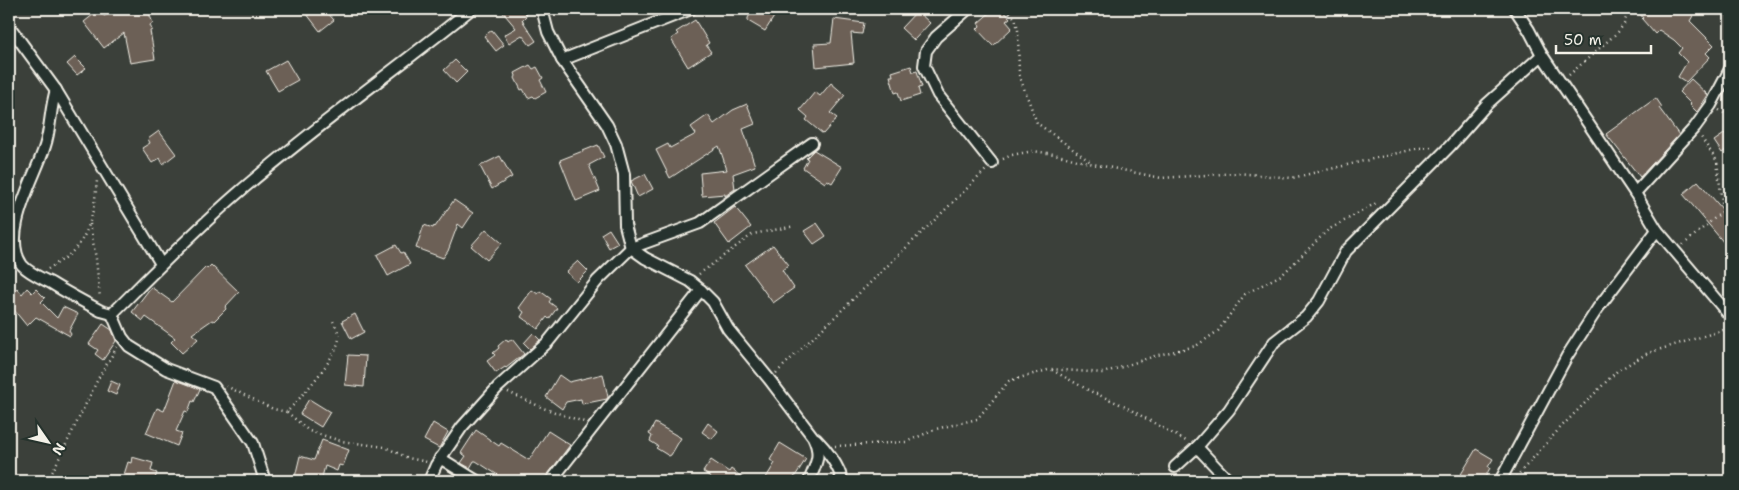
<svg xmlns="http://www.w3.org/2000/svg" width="1739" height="490" font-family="'Shantell Sans',sans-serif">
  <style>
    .building { fill: #6c6057; stroke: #f4f1e8 }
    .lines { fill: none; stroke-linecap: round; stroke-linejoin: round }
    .minor-casing { stroke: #f4f1e8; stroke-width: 14 }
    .path { stroke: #f4f1e8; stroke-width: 2.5; stroke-dasharray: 1 4; stroke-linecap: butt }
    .minor { stroke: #26332d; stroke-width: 10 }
  </style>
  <rect width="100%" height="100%" fill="#3b403a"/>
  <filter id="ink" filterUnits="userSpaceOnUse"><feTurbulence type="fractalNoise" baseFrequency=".02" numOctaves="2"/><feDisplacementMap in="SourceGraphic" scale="10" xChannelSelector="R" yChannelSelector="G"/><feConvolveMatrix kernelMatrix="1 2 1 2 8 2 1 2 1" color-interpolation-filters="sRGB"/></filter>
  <g filter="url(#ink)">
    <g class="building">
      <path d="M119,9H147L153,23L150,25L152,30L150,31L155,59L130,63L124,33L104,48L84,22L99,10L104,16Z"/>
      <path d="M303,9H324L334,20L320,31Z"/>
      <path d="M500,9H521L527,15L522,20L536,41L530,45L522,35L509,43L504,35L516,28Z"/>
      <path d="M753,9H779L765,31L748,21V18Z"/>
      <path d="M994,9H1002L1010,18L1006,21L1012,28L993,46L977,29L980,26L978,23Z"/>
      <path d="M1646,9L1652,13L1656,9H1686L1694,14L1690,21L1714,45L1706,53L1710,57L1686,82L1678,77L1687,62L1678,53L1682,48L1674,40L1659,30L1655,34L1642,19L1643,18L1640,14Z"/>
      <path d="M917,11L930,23L914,40L901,28Z"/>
      <path d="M834,19L864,23L862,34L851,33L854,63L816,67L814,44L831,43Z"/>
      <path d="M695,20L709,43L706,45L711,52L688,67L671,39L678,34L676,32Z"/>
      <path d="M492,30L504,45L496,51L484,36Z"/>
      <path d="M75,57L86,68L77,75L67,64Z"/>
      <path d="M286,60L298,80L278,91L266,71Z"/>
      <path d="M455,60L467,72L456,83L444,70Z"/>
      <path d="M530,65L533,69L537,67L543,78L540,80L546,92L535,98L533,96L528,98L523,89L521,90L515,78L516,76L515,73Z"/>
      <path d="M911,66L913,72L917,71L922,87L918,88L920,95L901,101L898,92L895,93L890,76H893L892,72Z"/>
      <path d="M1691,79L1708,95L1697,112L1690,105L1691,104L1679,92Z"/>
      <path d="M831,83L845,95L830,113L837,118L823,134L806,120L808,117L800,110L815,92L820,96Z"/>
      <path d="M1656,98L1662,107L1659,108L1679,135L1640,177L1606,134Z"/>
      <path d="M747,104L755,124L743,129L755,166L733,174L735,189L725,196V194L702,196L700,173L727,170L719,146L670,178L656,150L668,144L670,148L696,134L691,127L708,115L714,124L733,110Z"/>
      <path d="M1730,130V147L1722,153L1714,141Z"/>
      <path d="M159,131L176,154L163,164L160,158L152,163L142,148L150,143L148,139Z"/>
      <path d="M598,145L604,157L589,165L600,191L576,201L560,160Z"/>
      <path d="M814,150L842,167L832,183L827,180L825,183L803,168L808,159L806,158Z"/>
      <path d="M500,156L512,177L492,189L480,166Z"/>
      <path d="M645,174L653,189L638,197L631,181Z"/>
      <path d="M1698,181L1730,218V250L1683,194Z"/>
      <path d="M454,200L473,213L463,228L458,224L448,251L443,258L416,248L424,225L433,228L434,226L435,227Z"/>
      <path d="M735,207L751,227L729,244L714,223Z"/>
      <path d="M817,223L826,236L814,244L804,231Z"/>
      <path d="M486,229L502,243L487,260L471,246Z"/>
      <path d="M609,229L618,243L609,248L601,234Z"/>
      <path d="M396,245L401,253L403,252L410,264L388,276L377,255Z"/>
      <path d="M773,245L789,265L782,270L794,288L773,303L745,265Z"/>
      <path d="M578,261L588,271L577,282L566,272Z"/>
      <path d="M211,265L239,292L225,307L226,309L214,321L212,320L192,334L198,339L182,353L171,342L175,338L146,317L143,321L132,312L151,287L172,302L206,267L207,269Z"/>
      <path d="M17,288L22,294L27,288L32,293L36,289L45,298L41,302L57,318L63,307L78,314L69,331L71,334L70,336L36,317L27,326L9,304V296Z"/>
      <path d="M532,290L538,294L540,291L551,299L549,302L557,308L549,319L547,317L538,329L521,317L524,312L519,308Z"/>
      <path d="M355,314L364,332L351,339L342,321Z"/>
      <path d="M103,324L112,330L116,341L103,360L95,354L98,350L89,344Z"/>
      <path d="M533,333L540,340L530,349L524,343Z"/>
      <path d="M506,339L508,342L512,339L524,354L506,368L505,367L496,373L487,361L495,355L493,353L499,348L498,346Z"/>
      <path d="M348,355L366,356L364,387L345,385Z"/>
      <path d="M603,374L608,397L607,399L582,404L581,399L566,402L562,409L546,397L559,375L569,382Z"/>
      <path d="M176,380L200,389L194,402L192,401L188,412L185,411L176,431L182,433L177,446L146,433L157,408L164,411Z"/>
      <path d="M111,381L120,385L116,395L107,391Z"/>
      <path d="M309,399L330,412L321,427L300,414Z"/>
      <path d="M433,423L448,432L439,448L424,440Z"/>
      <path d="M655,423L681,438L671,455L669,456L656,448L658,446L650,441L652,436L649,434Z"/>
      <path d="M708,423L718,431L712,439L702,432Z"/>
      <path d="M476,430L499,446L501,443L529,460L548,431L570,445L546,477L544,481H507L476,461H474L470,468L461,463L466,456L461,453Z"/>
      <path d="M322,440L349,450L343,466L339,465L337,471L325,466L321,481H294L300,456L314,460Z"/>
      <path d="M780,443L806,459L792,481H764L775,463L770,460Z"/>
      <path d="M1476,449L1493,459L1488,467L1490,468L1483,481H1457Z"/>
      <path d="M132,457L153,463L151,471L157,473L154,481H122L128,462L131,463Z"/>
      <path d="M711,460L729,472L731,469L747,481H708L711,477L703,472Z"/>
    </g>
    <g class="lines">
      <g class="minor-casing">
        <g id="minor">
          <path d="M542,9L548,32L562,60L607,125L616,144L624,174L625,225L631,248L645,258L690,281L701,290L713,302L728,329L769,379L813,437C822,455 816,464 809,481"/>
          <path d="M968,9L936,37L926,51L924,66L938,95L992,163"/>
          <path d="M1515,9L1529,30L1542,55L1635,193L1657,230L1730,316"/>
          <path d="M9,26L56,90L161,264"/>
          <path d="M562,60L691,9"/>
          <path d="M56,90C50,108 51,128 45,146C35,178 0,234 22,265C29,273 41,278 51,283C67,293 84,302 101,311L112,314C153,273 194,231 238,193C313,128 394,71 471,9"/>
          <path d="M1635,193L1695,127L1711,105L1730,69"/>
          <path d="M112,314L122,337L129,346L166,369L214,387L253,443L265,481"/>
          <path d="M816,439C826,449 840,467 842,481"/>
          <path d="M1197,447L1229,481"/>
          <path d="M440,458L477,481"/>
          <path d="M1175,467L1197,447L1229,410L1274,342L1306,317L1319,301L1346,251L1450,146L1487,104L1542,55"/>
          <path d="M429,481L436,465L462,427L498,387L548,342L598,280L631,248L700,223L812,143"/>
          <path d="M551,481L701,290"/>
          <path d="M1500,481L1567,356L1598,308L1657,230"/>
        </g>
      </g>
      <g class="path">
        <path d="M1006,9L1015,18L1018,29L1019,75L1037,123L1092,163"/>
        <path d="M1569,75L1618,32L1624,24L1629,9"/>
        <path d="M1719,110L1730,117"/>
        <path d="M1003,159L1012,155L1033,151L1054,154L1093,164L1161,178L1237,173L1292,178L1419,148L1432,147"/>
        <path d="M90,224L96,259L100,298"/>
        <path d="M1683,245L1723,211L1717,161L1701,137"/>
        <path d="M48,269C57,263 67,258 74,250C91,232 95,205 97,180"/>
        <path d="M699,274L753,234L795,226"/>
        <path d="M1052,370L1090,391L1122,405L1186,441"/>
        <path d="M776,373L841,311L986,170"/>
        <path d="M226,386L273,409L287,412C300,398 341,354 339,335C338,331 335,325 333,321"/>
        <path d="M508,392L543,408L584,422"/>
        <path d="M287,412L309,431L341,441L385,447L408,458L427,462"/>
        <path d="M835,446L906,442L936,429L977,419L1009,381L1051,369L1103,373L1158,355L1196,346L1218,331L1245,294L1283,274L1328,230L1378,202"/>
        <path d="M1516,477L1562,426L1617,371L1648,353L1730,328"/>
        <path d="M48,481L99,377L117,347"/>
      </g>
      <use href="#minor" class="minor"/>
    </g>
  </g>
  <rect width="1739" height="490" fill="none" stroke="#26332d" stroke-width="30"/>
  <rect x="15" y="15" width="1709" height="460" fill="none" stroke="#f4f1e8" stroke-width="2" filter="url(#ink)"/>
  <g transform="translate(48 442) rotate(124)" stroke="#26332d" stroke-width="4" paint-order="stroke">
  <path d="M0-4L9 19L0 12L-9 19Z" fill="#f4f1e8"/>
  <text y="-8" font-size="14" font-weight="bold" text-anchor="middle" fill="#f4f1e8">N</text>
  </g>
  <path d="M1556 45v8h95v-8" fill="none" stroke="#f4f1e8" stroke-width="2.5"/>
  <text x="1564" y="45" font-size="15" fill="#f4f1e8" stroke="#26332d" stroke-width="4" paint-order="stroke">50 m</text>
</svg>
